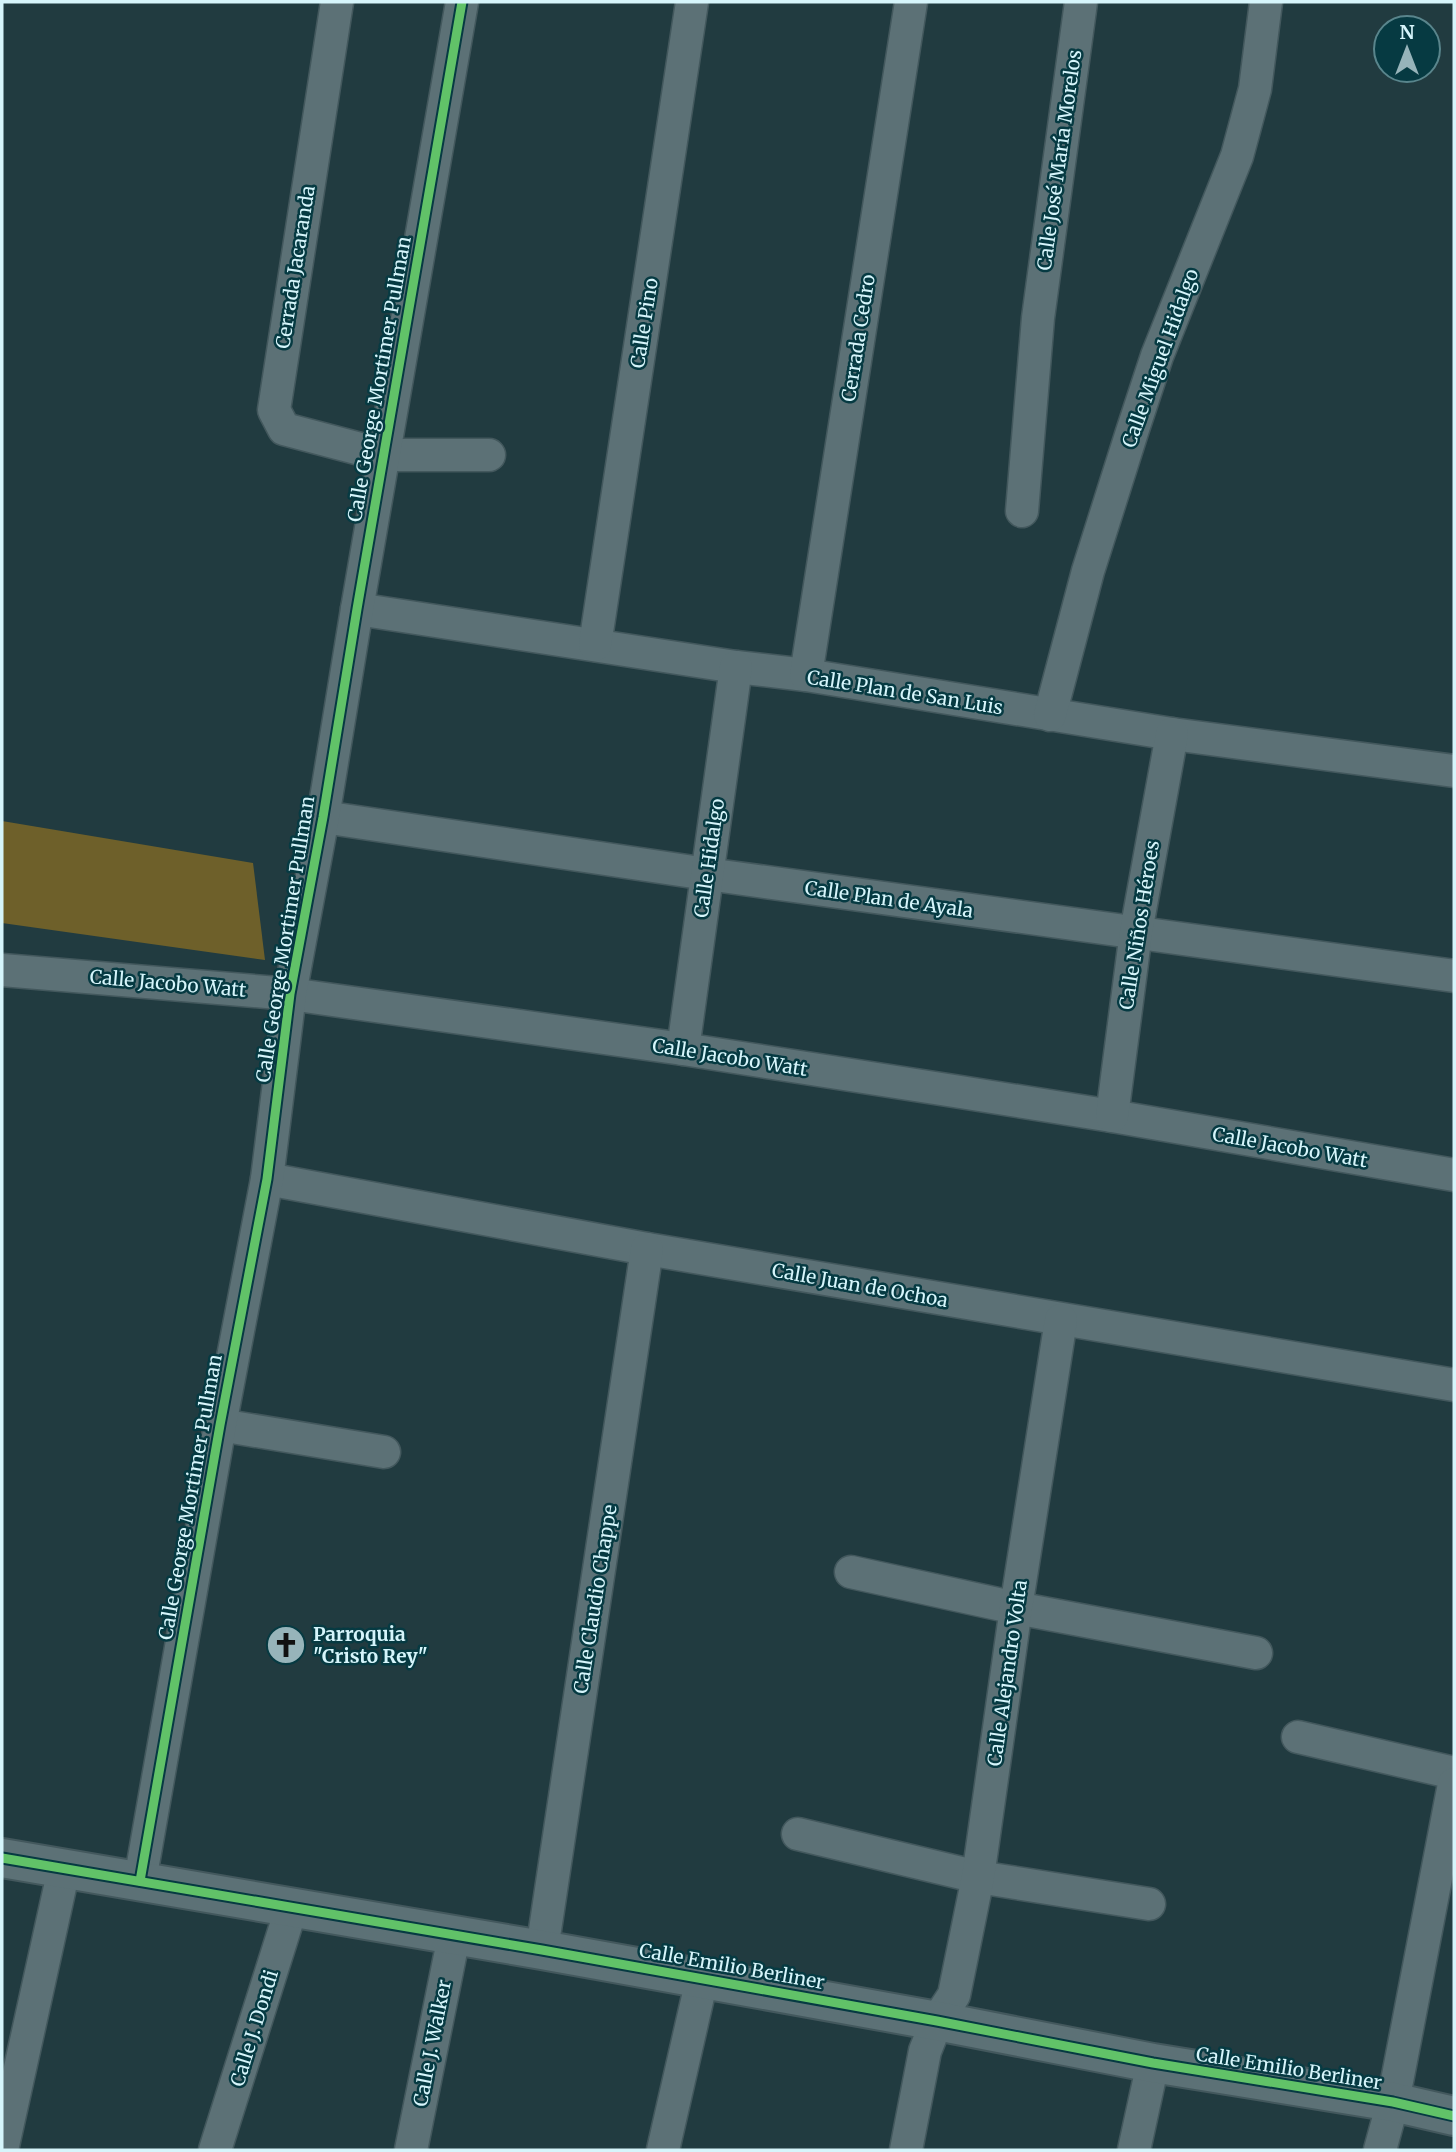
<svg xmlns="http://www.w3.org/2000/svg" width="1456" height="2152" font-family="Merriweather,serif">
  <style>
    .green { fill: #6e602a }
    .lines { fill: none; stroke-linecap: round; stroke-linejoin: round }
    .minor-casing { stroke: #43585d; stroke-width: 35 }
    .tertiary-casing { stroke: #43585d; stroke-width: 42 }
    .minor { stroke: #5c7176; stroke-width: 32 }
    .tertiary { stroke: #5c7176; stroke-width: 38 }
    .cycleway-casing { stroke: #063a42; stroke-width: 13 }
    .cycleway { stroke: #61c268; stroke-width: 9 }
    .labels { text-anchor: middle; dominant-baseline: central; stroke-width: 5; stroke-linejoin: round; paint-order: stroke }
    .street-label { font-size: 19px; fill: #d6f5fb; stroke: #063a42 }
    .poi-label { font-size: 19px; font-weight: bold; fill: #d6f5fb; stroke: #063a42; text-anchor: start }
  </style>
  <rect width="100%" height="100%" fill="#213b40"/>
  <path class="green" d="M2,821L253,863L265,960L2,923Z"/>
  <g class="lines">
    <g class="minor-casing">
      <g id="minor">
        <path d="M337,2L274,410L284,429L383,455H489"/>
        <path d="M1022,511L1038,318L1081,2"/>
        <path d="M357,609L736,667L806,675L1172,734L1454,771"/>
        <path d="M595,645L692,2"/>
        <path d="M806,675L911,2"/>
        <path d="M1050,715L1088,571L1132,432L1157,356L1237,156L1255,89L1266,2"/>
        <path d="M323,817L707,874L1454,976"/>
        <path d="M2,970L290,994L683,1049L954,1091L1112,1116L1454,1175"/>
        <path d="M683,1049L736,667"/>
        <path d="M1112,1116L1136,932L1172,734"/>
        <path d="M267,1179L647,1249L1454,1385"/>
        <path d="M220,1425L384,1452"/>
        <path d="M851,1572L1016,1608L1256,1653"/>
        <path d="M1298,1737L1454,1773"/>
        <path d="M798,1834L978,1877L1149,1904"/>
        <path d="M140,1881L220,1425L267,1179L290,994L323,817L357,609L462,2"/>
        <path d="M542,1950L647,1249"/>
        <path d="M2,2150L64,1869"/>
        <path d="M215,2150L292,1906"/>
        <path d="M411,2150L454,1936"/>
        <path d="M663,2150L702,1979"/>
        <path d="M906,2150L925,2051L937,2021L954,1995L978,1877L1016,1608L1061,1320"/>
        <path d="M1134,2150L1153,2063"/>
        <path d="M1380,2150L1393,2102L1454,1784"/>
      </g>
    </g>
    <g class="tertiary-casing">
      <path id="tertiary" d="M2,1858L542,1950L937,2021L1153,2063L1393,2102L1454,2116"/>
    </g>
    <use href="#minor" class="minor"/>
    <use href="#tertiary" class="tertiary"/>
    <g class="cycleway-casing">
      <g id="cycleway">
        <path d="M2,1858L542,1950L937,2021L1153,2063L1393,2102L1454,2116"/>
        <path d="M140,1881L220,1425L267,1179L290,994L323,817L357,609L462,2"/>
      </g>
    </g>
    <use href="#cycleway" class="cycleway"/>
  </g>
  <defs>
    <g id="church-disc" transform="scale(2.0125)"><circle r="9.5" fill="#97b4ba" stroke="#063a42"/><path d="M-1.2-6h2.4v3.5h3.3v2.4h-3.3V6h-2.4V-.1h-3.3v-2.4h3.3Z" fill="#111"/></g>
  </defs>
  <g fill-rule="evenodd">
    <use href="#church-disc" x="286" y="1645"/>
  </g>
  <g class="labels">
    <g class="street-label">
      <text transform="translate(1059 160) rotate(-82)">Calle José María Morelos</text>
      <text transform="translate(295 267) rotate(-81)">Cerrada Jacaranda</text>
      <text transform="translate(644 323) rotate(-81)">Calle Pino</text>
      <text transform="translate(858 338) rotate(-81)">Cerrada Cedro</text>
      <text transform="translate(1160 358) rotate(-70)">Calle Miguel Hidalgo</text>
      <text transform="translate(379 379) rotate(-80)">Calle George Mortimer Pullman</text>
      <text transform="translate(905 692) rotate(9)">Calle Plan de San Luis</text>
      <text transform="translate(709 858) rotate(-82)">Calle Hidalgo</text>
      <text transform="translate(889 899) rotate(8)">Calle Plan de Ayala</text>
      <text transform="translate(1139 925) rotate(-81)">Calle Niños Héroes</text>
      <text transform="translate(285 939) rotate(-81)">Calle George Mortimer Pullman</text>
      <text transform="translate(168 983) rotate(5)">Calle Jacobo Watt</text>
      <text transform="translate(730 1057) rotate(9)">Calle Jacobo Watt</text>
      <text transform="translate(1290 1147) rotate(10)">Calle Jacobo Watt</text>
      <text transform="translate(860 1285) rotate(10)">Calle Juan de Ochoa</text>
      <text transform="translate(190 1497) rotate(-80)">Calle George Mortimer Pullman</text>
      <text transform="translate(595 1599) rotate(-81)">Calle Claudio Chappe</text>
      <text transform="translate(1007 1673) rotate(-82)">Calle Alejandro Volta</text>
      <text transform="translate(732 1966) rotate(10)">Calle Emilio Berliner</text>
      <text transform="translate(254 2028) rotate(-73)">Calle J. Dondi</text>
      <text transform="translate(432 2043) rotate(-79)">Calle J. Walker</text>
      <text transform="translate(1289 2068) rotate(9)">Calle Emilio Berliner</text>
    </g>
    <g class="poi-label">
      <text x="313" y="1634">Parroquia<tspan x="313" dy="22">"Cristo Rey"</tspan></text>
    </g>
  </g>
  <rect width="1456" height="2152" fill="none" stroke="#d6f5fb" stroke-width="7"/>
  <g transform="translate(1407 49)"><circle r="33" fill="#063a42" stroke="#59858c" stroke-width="2"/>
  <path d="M0-5L12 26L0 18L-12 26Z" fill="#97b4ba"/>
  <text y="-10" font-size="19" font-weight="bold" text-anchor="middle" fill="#d6f5fb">N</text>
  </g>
</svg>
